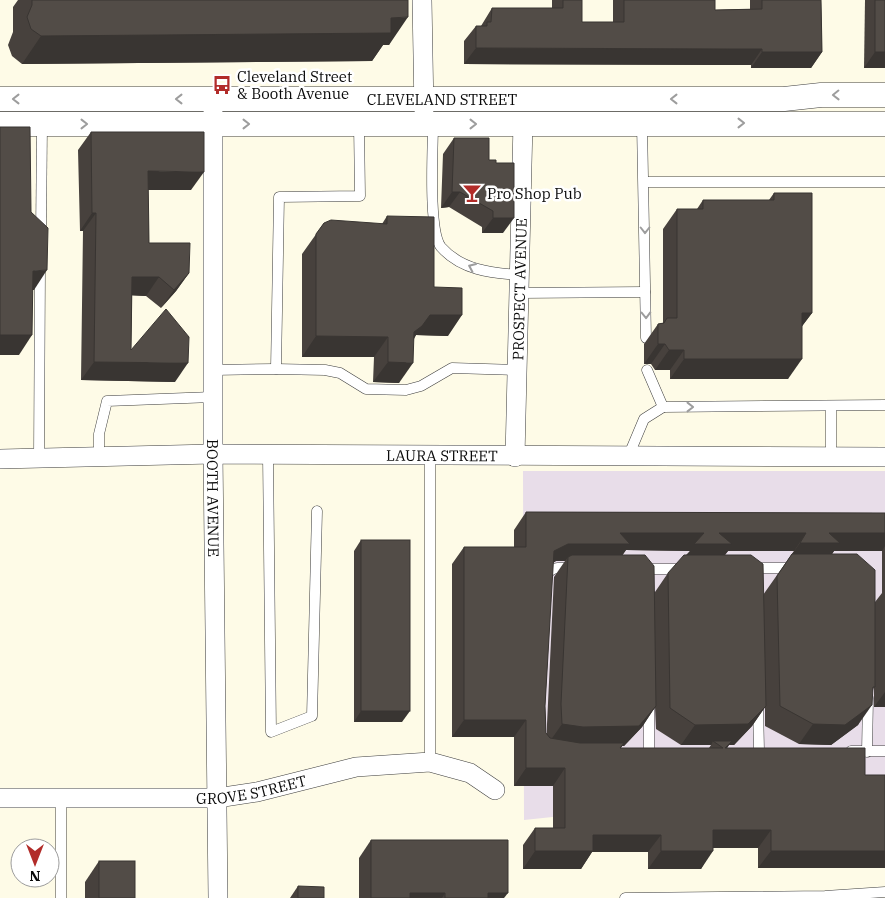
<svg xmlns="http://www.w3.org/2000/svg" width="885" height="898" font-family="'IBM Plex Serif',serif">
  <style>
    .industrial { fill: #e8dde9 }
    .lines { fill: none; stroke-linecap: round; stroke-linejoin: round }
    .service-casing { stroke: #3d3d3d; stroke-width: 11 }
    .minor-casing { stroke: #3d3d3d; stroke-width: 20 }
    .tertiary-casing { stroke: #3d3d3d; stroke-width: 25 }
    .service { stroke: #fff; stroke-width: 10 }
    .minor { stroke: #fff; stroke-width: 19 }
    .tertiary { stroke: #fff; stroke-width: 24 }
    .wall { fill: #47413d; fill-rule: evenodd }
    .shaded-wall { fill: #393532 }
    .building { fill: #524c47; stroke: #393532 }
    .oneway { stroke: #9d9d9d }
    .labels { text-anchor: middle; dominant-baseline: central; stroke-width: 5; stroke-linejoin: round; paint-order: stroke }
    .poi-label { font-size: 15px; fill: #0a0a0a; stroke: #fff; text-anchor: start }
    .street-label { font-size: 15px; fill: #0a0a0a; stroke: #fff }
  </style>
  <rect width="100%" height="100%" fill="#fefbe7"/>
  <path class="industrial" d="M523,471H885V812H600L524,820Z"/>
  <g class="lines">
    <g class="service-casing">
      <g id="service">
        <path d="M433,124C433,147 428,231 441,247C461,270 491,273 519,275"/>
        <path d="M642,124L646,338"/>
        <path d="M644,182H885"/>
        <path d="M41,235L42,124"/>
        <path d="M519,293L645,292"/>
        <path d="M276,369L279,197L360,196L359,124"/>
        <path d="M213,370L276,369L325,370L340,373L366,389L406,390L421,386L452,368L517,370"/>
        <path d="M647,370L663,407L885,405"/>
        <path d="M831,406V457"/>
        <path d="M268,455L271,732L312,716L317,511"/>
        <path d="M430,456V762"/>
        <path d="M99,457V434L107,401L213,397"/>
        <path d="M628,457L644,419L663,407"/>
        <path d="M39,459L40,267"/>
        <path d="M750,568H796"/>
        <path d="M643,569H683"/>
        <path d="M546,578C549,565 562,568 573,568"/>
        <path d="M649,704V753"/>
        <path d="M758,704L759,751"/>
        <path d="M851,751H885"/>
        <path d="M867,752L868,698"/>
        <path d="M61,798V898"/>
        <path d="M625,898L825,896L885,892"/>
      </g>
    </g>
    <g class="minor-casing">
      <g id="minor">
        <path d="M422,0L424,111"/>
        <path id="s1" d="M213,98V454L218,898"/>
        <path id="s2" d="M515,457L523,123"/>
        <path id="s3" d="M0,459L213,454L885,457"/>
        <path id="s4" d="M0,798H217L257,792L356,767L430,762L470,773L495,790"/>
      </g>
    </g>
    <g class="tertiary-casing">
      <g id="tertiary">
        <path id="s5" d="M0,99H784L821,95H885"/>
        <path d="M0,124H885"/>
      </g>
    </g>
    <use href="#service" class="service"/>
    <use href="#minor" class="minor"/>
    <use href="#tertiary" class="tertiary"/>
  </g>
  <g class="wall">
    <path d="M18,0H408L389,45H383L372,61L22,64L12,56L8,45L13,32V7Z"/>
    <path d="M552,0H582V22H613V0H715V10L750,9V0H821L822,52L811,68H751V65H718L464,64V41L476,26H481L492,8H552Z"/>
    <path d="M865,0H885V68H864Z"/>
    <path d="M91,132L191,190H148L149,243L189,273L176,291L161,308L146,296L132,295L131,350L175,382L81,380L83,231H80L78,150Z"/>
    <path d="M454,138L489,160L503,233H482V227L449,207L441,208L443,154Z"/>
    <path d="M774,193L812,313L802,326L788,379H670V370H655L651,364H644V344L658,324L663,323V229L677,209H697L703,200H769Z"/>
    <path d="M387,216L434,287L448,336L416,335L414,339L399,383L373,382L374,357H302V254L324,223L382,224Z"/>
    <path d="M526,512L885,513V707H874V687L873,690L858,725L831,745L799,744L765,726V707L752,726L734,745H729L727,748L865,775L885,868H758V848H713L701,869H648V852H592L581,869H523V845L535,828H553V786H514V737H452V564L464,547H514V530ZM626,550L690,551L668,573L655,592L622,555ZM728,551H794L763,595L725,555ZM834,551H882V593L875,602L832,554ZM556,561H565L554,577L547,724V734L546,733L545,706L553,563ZM655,707L656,729L681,745H711L709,748H621L622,746H624L642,727Z"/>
    <path d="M361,540L402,722H354V551Z"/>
    <path d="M371,840L504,898H359V858Z"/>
    <path d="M99,861L135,898H85V882Z"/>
    <path d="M298,886L324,898H290Z"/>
  </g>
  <g class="shaded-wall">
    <path d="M408,17L389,45H383L372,61L22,64L41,36Z"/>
    <path d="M476,48L729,49H762L751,65L464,64Z"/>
    <path d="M762,52H822L811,68H751Z"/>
    <path d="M875,52H885V68H864Z"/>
    <path d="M148,171L204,172L191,190H135Z"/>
    <path d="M452,192H460L449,207L441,208Z"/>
    <path d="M92,213H96L83,231H80Z"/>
    <path d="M493,218H514L503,233H482Z"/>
    <path d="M47,270L34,290H19L33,271Z"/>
    <path d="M189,273L176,291L161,308L174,290Z"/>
    <path d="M132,277H159L146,296L120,295Z"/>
    <path d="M802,313H812L797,333Z"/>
    <path d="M430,315H462L448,336L416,335L408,347L414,332Z"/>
    <path d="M0,335H32L19,355H0Z"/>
    <path d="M316,336L388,337L374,357H302Z"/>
    <path d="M658,344H665L651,364H644Z"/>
    <path d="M669,350H684L670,370H655Z"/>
    <path d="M684,359H802L788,379H670Z"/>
    <path d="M94,362L188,363L175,382L81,380Z"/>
    <path d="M388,362L413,363L399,383L373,382Z"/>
    <path d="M620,533H806L794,551H728L720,561L682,562L690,551L626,550L618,562L568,557L565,561H556L541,569L554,551L568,544Z"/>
    <path d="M829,533H885V546L882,551H834L828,560L787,561L800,543Z"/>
    <path d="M885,692V707H874Z"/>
    <path d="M872,705L858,725L831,745L799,744L813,724Z"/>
    <path d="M656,706L642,727L624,746H622L612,760L548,744L562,724Z"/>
    <path d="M766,706L752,726L734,745H729L720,758L725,748L713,741L711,745H681L695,725Z"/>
    <path d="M361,711H410L402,722H354Z"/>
    <path d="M464,720H526L514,737H452Z"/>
    <path d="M526,768H565L553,786H514Z"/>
    <path d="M713,830H771L758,848H701Z"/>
    <path d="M593,835H661L648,852H592L581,869H523L535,851Z"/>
    <path d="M661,851H713L701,869H648Z"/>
    <path d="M771,851H885V868H758Z"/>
    <path d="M410,893H445L442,898H406Z"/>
    <path d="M488,893H508L504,898H484Z"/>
  </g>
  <g class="building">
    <path d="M32,0H408V17L391,18V33L41,36L31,29L27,17L32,5Z"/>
    <path d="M563,0H582V22H624V0H715V10L762,9V0H821L822,52H762V49H729L476,48V26H487V22H491L492,8H563Z"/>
    <rect x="875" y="0" width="10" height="52"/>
    <path d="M0,127H30L31,212L48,228L47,270L33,271L32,335H0Z"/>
    <path d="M91,132H204V172L148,171L149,243H190L189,273L174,290L159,277H132L131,350L166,309L189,337L188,363L94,362L96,213H92Z"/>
    <path d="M454,138H489V160H496V163H514V218H493V211L460,192H452Z"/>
    <path d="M774,193H812V313H802V359H684V350H669L665,344H658V324L664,323L667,318H677V209H703V200H774Z"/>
    <path d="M387,216L434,217V287L462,288V315H430L422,326L414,332L413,363L388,362V337L316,336V234L324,223L331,220L387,224Z"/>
    <path d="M526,512L885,513V533H829L840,543H800L806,533H719L732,544H694L704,533H620L630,544H568L554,551L545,706L546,733L550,738L580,743H624L620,748H723L713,741H732L725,748H865V775H885V851H771V830H713V851H661V835H593V851H535V828H565V768H526V720H464V547H526Z"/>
    <rect x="361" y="540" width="49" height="171"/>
    <path d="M792,554H857L875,570V687H873L872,705L845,725L813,724L780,706L777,576Z"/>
    <path d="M572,555H645L654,566L656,706L639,726L583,727L562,724L561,704L568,557Z"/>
    <path d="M684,555H751L763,564L766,706L748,724L695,725L670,708L668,573Z"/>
    <path d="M371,840H508V893H488V898H445V893H410V898H371Z"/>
    <rect x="99" y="861" width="36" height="37"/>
    <path d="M298,886L324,887V898H298Z"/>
  </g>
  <defs><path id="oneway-chevron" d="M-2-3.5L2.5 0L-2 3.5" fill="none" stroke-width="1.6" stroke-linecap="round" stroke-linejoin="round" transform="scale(1.25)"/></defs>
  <g class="oneway">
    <use href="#oneway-chevron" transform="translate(836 95) rotate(179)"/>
    <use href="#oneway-chevron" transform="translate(16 99) rotate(180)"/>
    <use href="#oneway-chevron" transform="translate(179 99) rotate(180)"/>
    <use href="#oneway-chevron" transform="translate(674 99) rotate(180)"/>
    <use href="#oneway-chevron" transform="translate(741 123)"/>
    <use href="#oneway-chevron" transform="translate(84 124)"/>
    <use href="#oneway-chevron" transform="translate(246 124)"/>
    <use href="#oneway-chevron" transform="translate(473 124)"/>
    <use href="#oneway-chevron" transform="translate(645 230) rotate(90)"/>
    <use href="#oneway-chevron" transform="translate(472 267) rotate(-156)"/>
    <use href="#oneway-chevron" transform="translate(646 315) rotate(89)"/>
    <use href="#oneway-chevron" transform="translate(690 407)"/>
  </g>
  <defs>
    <g id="bus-bare" transform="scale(1.5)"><path d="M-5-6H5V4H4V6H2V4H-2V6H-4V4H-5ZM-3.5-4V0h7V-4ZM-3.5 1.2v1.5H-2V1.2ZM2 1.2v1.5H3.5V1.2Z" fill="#b22c29" stroke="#fff" stroke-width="2.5" paint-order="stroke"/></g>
    <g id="bar-bare" transform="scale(1.5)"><path d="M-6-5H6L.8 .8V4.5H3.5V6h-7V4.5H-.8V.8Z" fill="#b22c29" stroke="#fff" stroke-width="2.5" paint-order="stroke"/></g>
  </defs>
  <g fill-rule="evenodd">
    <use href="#bus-bare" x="222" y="85"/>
    <use href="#bar-bare" x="472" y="193"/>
  </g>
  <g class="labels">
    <g class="poi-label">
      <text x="237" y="76">Cleveland Street<tspan x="237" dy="17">&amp; Booth Avenue</tspan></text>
      <text x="487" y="193">Pro Shop Pub</text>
    </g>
    <g class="street-label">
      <text stroke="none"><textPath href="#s5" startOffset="442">CLEVELAND STREET</textPath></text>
      <text stroke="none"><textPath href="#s2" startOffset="168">PROSPECT AVENUE</textPath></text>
      <text stroke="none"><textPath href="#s3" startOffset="442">LAURA STREET</textPath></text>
      <text stroke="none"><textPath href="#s1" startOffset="400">BOOTH AVENUE</textPath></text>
      <text stroke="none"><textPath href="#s4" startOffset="252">GROVE STREET</textPath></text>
    </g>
  </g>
  <g transform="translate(35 863) rotate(180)"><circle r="24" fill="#ffffff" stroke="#9d9d9d"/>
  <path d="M0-4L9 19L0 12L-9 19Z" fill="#b22c29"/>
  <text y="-8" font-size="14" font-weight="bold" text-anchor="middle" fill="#0a0a0a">N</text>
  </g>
</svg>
